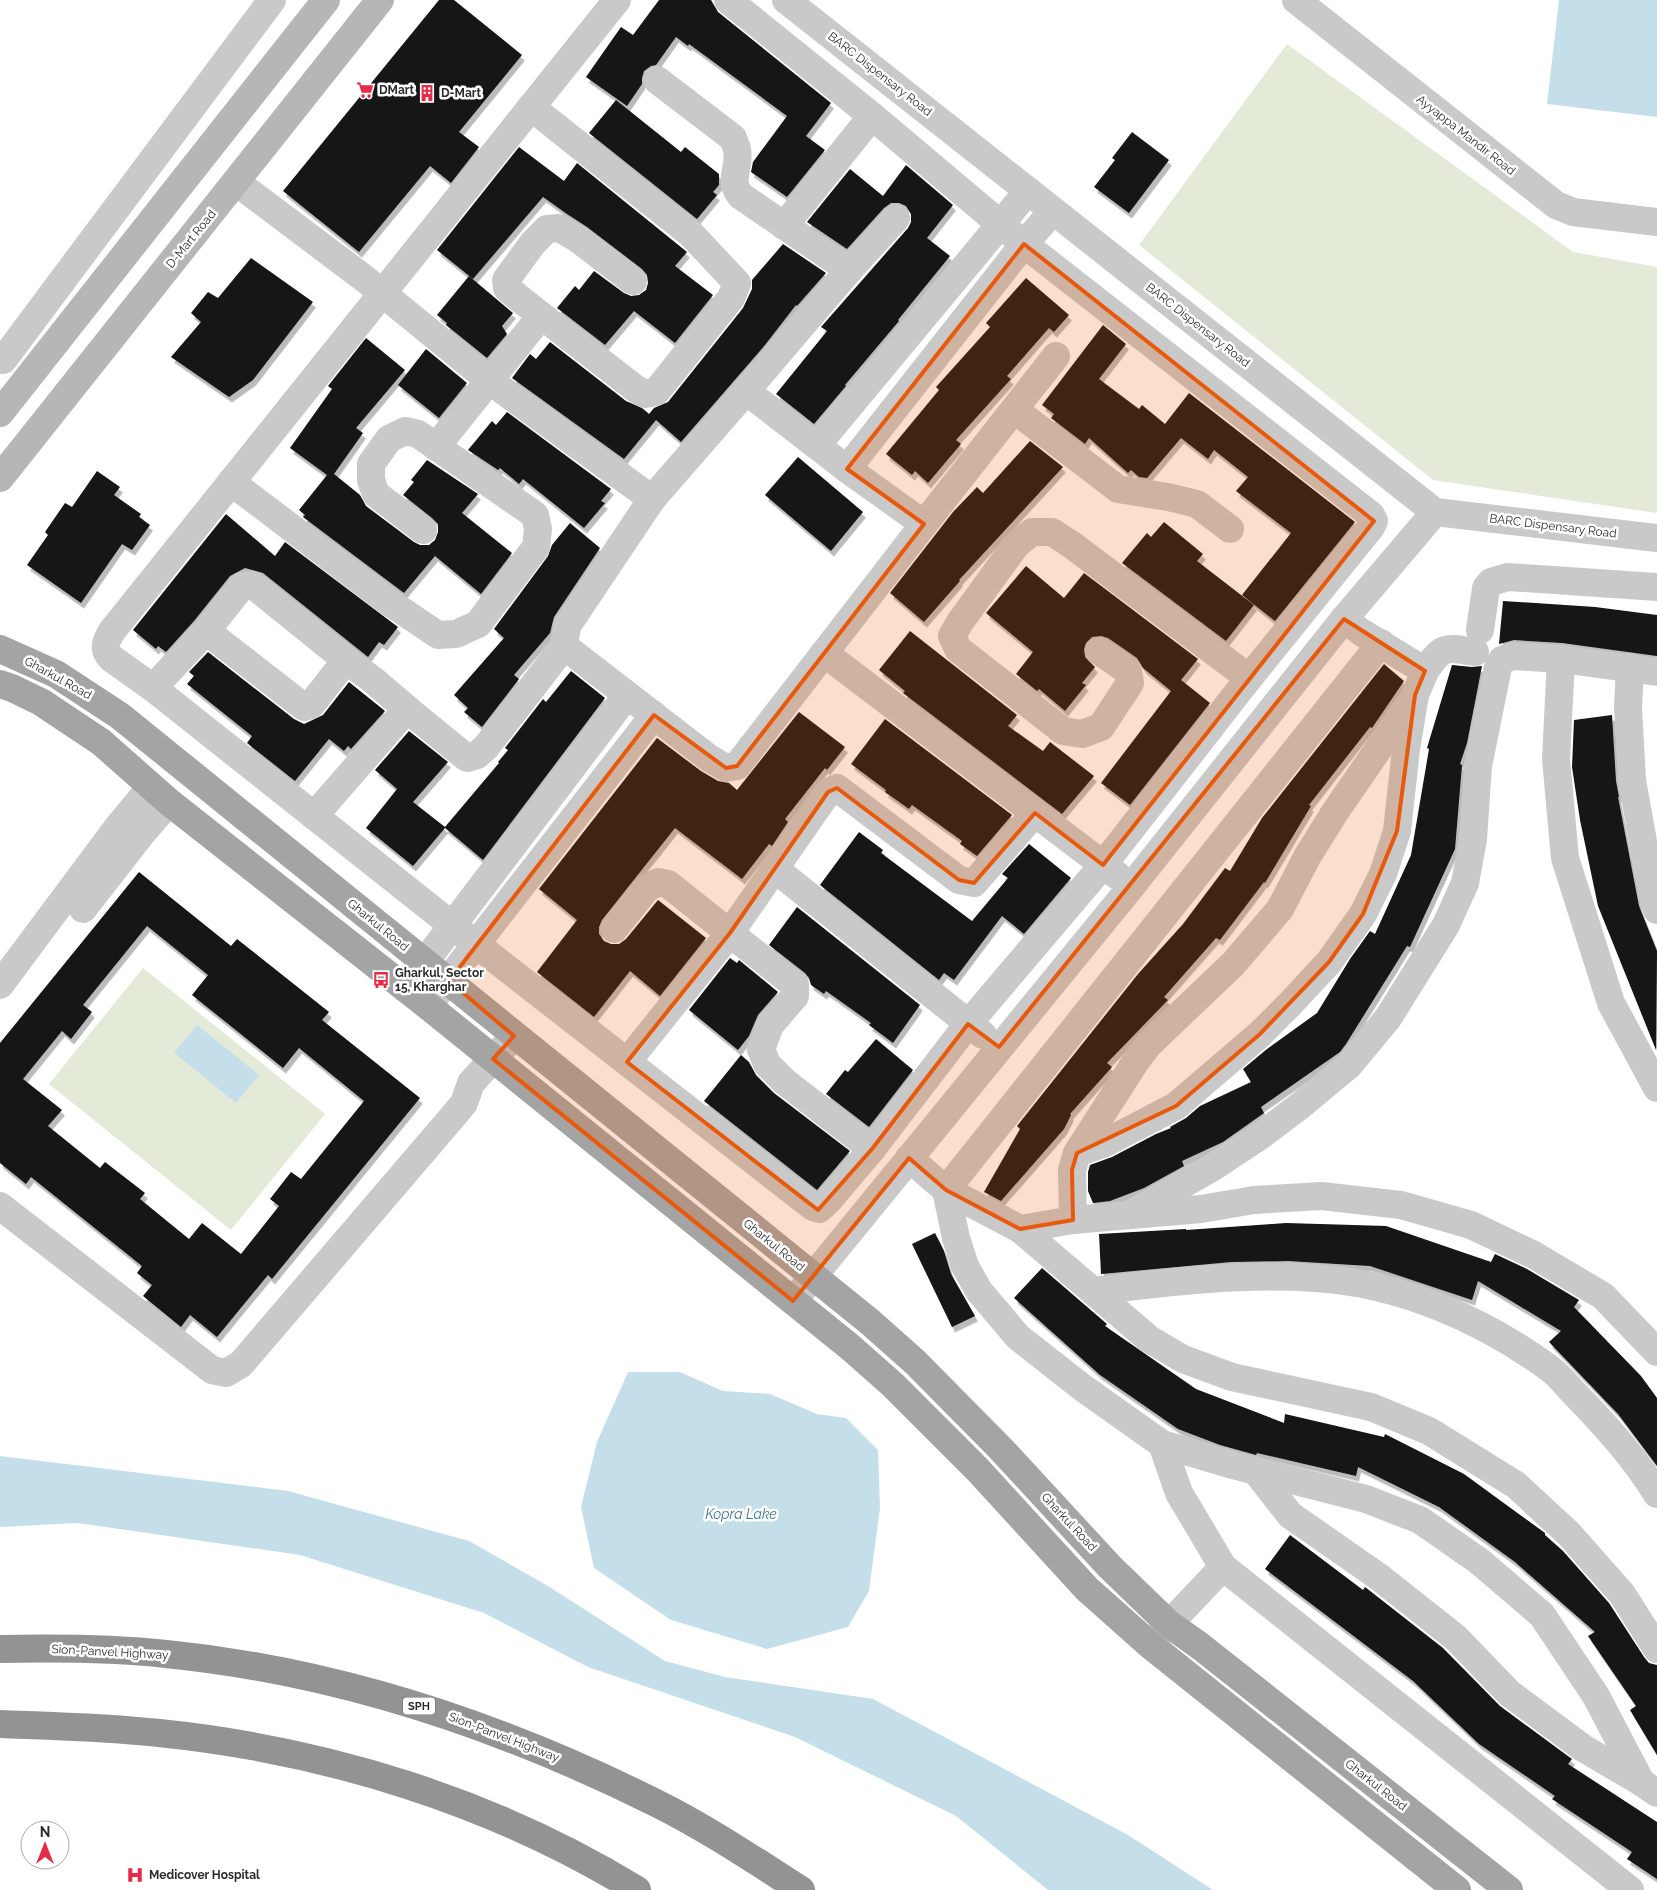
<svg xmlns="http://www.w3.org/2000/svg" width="1657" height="1890" font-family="Raleway,sans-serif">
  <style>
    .green { fill: #e3ead8 }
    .water { fill: #c4dfea }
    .building { fill: #131313; fill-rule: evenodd; filter: url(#shadow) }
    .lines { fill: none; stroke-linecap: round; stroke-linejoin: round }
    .minor { stroke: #c9c9c9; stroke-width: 28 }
    .secondary { stroke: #b6b6b6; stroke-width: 28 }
    .primary { stroke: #a4a4a4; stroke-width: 28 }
    .motorway { stroke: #939393; stroke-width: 28 }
    .marked { fill: #e8590c; fill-opacity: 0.2; stroke: #e8590c; stroke-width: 4; stroke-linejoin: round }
    .labels { text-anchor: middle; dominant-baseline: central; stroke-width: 5; stroke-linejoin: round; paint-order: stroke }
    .shield { fill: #fff; stroke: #6b6b6b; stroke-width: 1 }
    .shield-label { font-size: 11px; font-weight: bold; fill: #2c2c2c }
    .street-label { font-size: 12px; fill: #2c2c2c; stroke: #fff }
    .poi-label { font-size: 12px; font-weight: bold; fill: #2c2c2c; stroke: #fff; text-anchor: start }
    .water-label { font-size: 14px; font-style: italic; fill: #3a748d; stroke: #fff }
  </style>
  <defs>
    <filter id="shadow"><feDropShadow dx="3" dy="5.5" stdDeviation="0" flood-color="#0004"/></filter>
  </defs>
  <rect width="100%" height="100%" fill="#fff"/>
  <g class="green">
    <path d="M1287,44L1573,252L1657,267V513L1433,480L1139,245Z"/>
    <path d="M143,968L325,1114L231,1230L49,1084Z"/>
  </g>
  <g class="water">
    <path d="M1559,0H1657V117L1547,104Z"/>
    <path d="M197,1025L259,1075L236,1103L174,1053Z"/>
    <path d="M628,1372H680L723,1391L770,1394L817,1414L846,1418L878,1450L880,1508L869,1591L848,1627L767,1649L671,1620L594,1568L581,1507L597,1442Z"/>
    <path d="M0,1456L288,1491L469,1541L548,1586L665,1661L725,1677L873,1699L1128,1835L1213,1890H1048L956,1816L795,1737L588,1667L484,1613L300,1555L78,1523L0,1527Z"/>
  </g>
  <g class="building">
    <path d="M439,0H454L522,55L459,132L479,147L451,183L430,166L359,252L283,191Z"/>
    <path d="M659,0H711L718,12L831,103L806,136L825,150L787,197L751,172L753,162L787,116L689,44L688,46L676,37L656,65L651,66L644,71L642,78V84L627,106L586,77L621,27L633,35Z"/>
    <path d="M616,100L681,152L685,147L719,174V185L713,192L717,195L697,219L589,133Z"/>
    <path d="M1132,132L1169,160L1129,213L1094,187L1115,160L1112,158Z"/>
    <path d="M519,147L564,181L577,163L687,252L675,266L713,295L675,343L634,311L605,345L557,308L575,286L579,290L594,271L624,293L631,296L639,295L646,290L648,283L647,275L642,269L587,227L567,214L543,197L473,279L437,250Z"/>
    <path d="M906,165L953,205L927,238L950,256L898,320L899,321L845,385L846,386L814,424L776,394L827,331L821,327L908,228L911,222V214L906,206L899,203H891L884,208L847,249L807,222L850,169L883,196Z"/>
    <path d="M783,244L826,273L797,306L796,305L765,345L681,442L656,420L624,459L512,378L530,354L536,359L550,342L626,401L642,408L655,419L649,414L654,408L668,402L743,308L752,289V280Z"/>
    <path d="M251,258L313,302L253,380L229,397L171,357L201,322L191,313L208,292L218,298Z"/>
    <path d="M469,276L513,313L502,326L507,334L487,358L446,325L447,323L437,315Z"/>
    <path d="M1026,278L1069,315L1054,332L1049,328L1007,376L1011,379L956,440L961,444L928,483L915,471L912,475L886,454L939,390L936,387L990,327L986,323Z"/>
    <path d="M1103,325L1126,344L1099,379L1139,409L1142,405L1165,424L1189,393L1355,522L1275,621L1242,595L1291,533L1236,491L1248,477L1214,450L1208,459L1181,438L1147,478L1139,477L1131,470L1128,473L1089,438L1085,444L1051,418L1054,414L1042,405Z"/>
    <path d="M366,338L405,370L356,428L363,433L334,474L360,495L366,506L414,542L420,545H429L435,540L438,532V524L432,518L403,495L414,482L411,480L427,460L478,494L462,513L512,553L481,594L435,556L404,593L303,517L305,515L299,510L327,475L290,448L332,389L328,386Z"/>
    <path d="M426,349L467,383L439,418L398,385Z"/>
    <path d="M507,412L611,489L601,501L605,503L584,528L523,479L519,484L500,468L498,470L468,450L492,421L496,425Z"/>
    <path d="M1030,441L1063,467L959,580L960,581L924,622L890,593L953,512L977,487L983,493Z"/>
    <path d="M798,457L863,512L831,551L765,495Z"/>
    <path d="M97,471L120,487L114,495L141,514L139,517L150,525L132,550L122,544L81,603L27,565L48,535L45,532L65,503L72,507Z"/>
    <path d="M226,514L275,556L285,542L398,627L384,645L379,642L368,657L263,573L245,568L230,576L194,621L166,652L158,646L156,649L133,630Z"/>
    <path d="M1164,522L1203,554L1197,561L1254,605L1226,641L1122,563L1147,533L1151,537Z"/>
    <path d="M570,523L600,548L554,617L550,633L514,675L519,679L482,727L464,712L468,708L454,695L504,638L494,629L548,556L552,545Z"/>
    <path d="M1026,566L1064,598L1084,573L1198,659L1181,680L1210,703L1130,805L1101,783L1171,691L1143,668L1137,658L1108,638L1101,636L1092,637L1086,643L1084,649L1085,657L1095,667L1082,683L1086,685L1065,711L1039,689L1037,691L1016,674L1033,652L986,613Z"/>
    <path d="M1503,601L1595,607L1657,615V656L1562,643L1514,640L1499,644Z"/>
    <path d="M910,631L1017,715L1008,726L1043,751L1050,742L1094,776L1062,814L903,693L905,691L879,670Z"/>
    <path d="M208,652L294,719L304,724L323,715L349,682L385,711L351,749L348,746L344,751L329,739L295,781L247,743L252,736L187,684L194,676L189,672Z"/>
    <path d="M1384,664L1404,681L1372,728L1370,727L1309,805L1311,806L1265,883L1264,882L1220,940L1216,938L1164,997L1168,1000L1107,1063L1112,1067L1070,1114L1071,1115L1064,1129L1001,1201L984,1192L1020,1129L1017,1126L1138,974L1183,924L1225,868L1230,871L1262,818Z"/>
    <path d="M1452,665L1472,667L1482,666L1467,743L1460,764L1462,765L1455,849L1410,947L1407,946L1346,1044L1340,1052L1261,1107L1264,1113L1223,1142L1182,1161L1184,1166L1144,1188L1110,1201L1093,1203L1088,1191V1172L1090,1165L1112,1157L1156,1134L1171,1128L1170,1127L1186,1118L1200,1106L1251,1082L1243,1069L1267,1049L1317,1013L1350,959L1370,931L1375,934L1411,855L1429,749L1427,748Z"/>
    <path d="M571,671L605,698L483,860L445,828L413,866L366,828L397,789L375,770L409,731L448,762L413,802L445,827L499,763L498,762L508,750L505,748L543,699L546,702Z"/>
    <path d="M799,712L845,747L827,770L825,768L785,819L788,822L772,846L769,844L742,879L675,828L602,920L599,927V934L604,941L611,944H619L626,939L658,900L706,938L660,996L630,971L594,1017L537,972L577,920L539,889L657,738L701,771L718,781L729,783L737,790Z"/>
    <path d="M1612,715L1616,781L1619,797H1618L1639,906L1657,951L1656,1050L1598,906L1580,820L1572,767L1574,720Z"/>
    <path d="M885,719L1012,815L977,856L960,844L962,841L912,805L909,809L885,792L886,790L851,764Z"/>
    <path d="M859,832L883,850L881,853L972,921L1008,878L1002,874L1029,844L1071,878L1024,934L1002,916L954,980L944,973L939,980L820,885Z"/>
    <path d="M139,872L231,946L237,939L329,1012L322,1020L420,1098L272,1279L268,1275L217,1337L190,1315L181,1327L143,1296L152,1285L137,1273L142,1266L31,1177L26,1184L0,1163V1043ZM147,926L208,975L192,995L283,1068L299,1048L364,1101L301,1179L291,1172L270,1199L279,1206L241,1254L202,1223L189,1239L140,1199L145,1193L105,1162L100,1168L48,1126L62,1110L23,1079L62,1031L71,1039L92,1012L83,1005Z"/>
    <path d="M797,907L920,1005L893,1043L869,1025L871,1023L826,991L824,994L811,985L809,978L805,973L769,945Z"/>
    <path d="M730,958L737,963L739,960L778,992L758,1015L749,1036L738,1050L689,1010Z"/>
    <path d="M876,1039L913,1070L869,1127L826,1094L845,1070L848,1072Z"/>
    <path d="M741,1055L749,1062L756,1075L774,1093L850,1151L817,1190L704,1101Z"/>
    <path d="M1286,1223L1386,1226L1491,1262L1495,1254L1527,1269L1579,1300L1574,1307L1641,1376L1657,1398V1466L1618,1414L1549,1342L1561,1331L1478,1281L1472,1300L1370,1266L1288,1261L1231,1262L1101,1274L1099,1234L1186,1229V1230Z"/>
    <path d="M935,1233L944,1251L951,1274L975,1316L952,1327L912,1244Z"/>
    <path d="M1042,1268L1107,1324L1105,1326L1196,1389L1284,1423L1285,1414L1384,1437L1385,1434L1464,1474L1545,1533V1535L1563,1551L1609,1603L1644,1657L1649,1663L1657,1665V1755L1630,1710L1636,1706L1588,1636L1595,1632L1515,1562L1439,1507L1358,1467L1356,1476L1257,1453L1256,1455L1220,1445L1178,1429L1100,1375L1014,1298Z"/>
    <path d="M1290,1535L1363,1590L1365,1587L1443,1648L1500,1706L1572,1759L1568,1764L1657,1822V1879L1627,1859L1632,1852L1552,1799L1555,1796L1479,1744L1413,1681L1265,1569Z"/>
  </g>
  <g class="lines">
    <g class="minor">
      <path d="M617,0L112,631C106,641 102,649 111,658L153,688L477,945L813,1207L819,1209L828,1201L872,1149L968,1024L1103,865L1249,678L1371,527L1374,521L1371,515L1024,244L872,116L728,0"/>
      <path d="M786,0L1435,512L1657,538"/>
      <path d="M1296,0L1556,205L1573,212L1657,222"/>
      <path d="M657,80L733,138C734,141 736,145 737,149C741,167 727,180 741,196L849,270"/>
      <path d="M531,107L691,234L737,283L731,298L656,392L645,394L636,389L520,299L507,288L506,280L533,243L547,229L559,228L578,239L633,281"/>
      <path d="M236,182L365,279L490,381L652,499"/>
      <path d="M784,226L872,116"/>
      <path d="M3,360L272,0"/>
      <path d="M746,391L847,469L924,524L737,766L726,768L709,758L564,646L567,626L652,499Z"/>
      <path d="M746,391L849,270L896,218"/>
      <path d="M1015,410L1118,489L1168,497L1197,504L1230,529"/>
      <path d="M817,445L1028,191"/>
      <path d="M436,447L541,316"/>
      <path d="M847,469L1024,244L1053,211"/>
      <path d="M231,482L389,602L438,635L456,634L478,624L536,547L538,529L535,515L418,434L405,431L389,439L371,464V480L376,494L423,530"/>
      <path d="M924,524L1056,356"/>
      <path d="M1480,630L1486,588L1491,582L1508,577L1657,587"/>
      <path d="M1099,651L1128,671L1130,683L1101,727L1082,734L1063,731L958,649L952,636L960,622L1016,545L1032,532H1052L1072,545L1249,678"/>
      <path d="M824,653L1118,876"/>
      <path d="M1561,659L1657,672"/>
      <path d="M1630,667L1628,707L1632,780L1654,903L1657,910"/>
      <path d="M1425,671C1443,645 1445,647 1475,652"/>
      <path d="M153,688L206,631"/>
      <path d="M407,709L467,758L477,755L486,747L564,646"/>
      <path d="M314,816L407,709L373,680L346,660L253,585L242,586L206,631L304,707L311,705L346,660"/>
      <path d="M775,869L983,1035"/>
      <path d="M83,909L143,832L169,802"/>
      <path d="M614,929L646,889L658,882L668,884L795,985V996L770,1025L761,1049L767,1064L785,1082L872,1149"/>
      <path d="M0,985L117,828L151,787"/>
      <path d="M405,988L627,695"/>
      <path d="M428,1006L654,715"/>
      <path d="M627,1062L730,933L828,792L837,788L959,880L974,883L1035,813"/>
      <path d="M1077,1153L1136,1061L1149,1044L1233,964L1280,909L1307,857L1335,812L1410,703"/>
      <path d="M909,1158L946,1190L1020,1229L1073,1220L1201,1209L1254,1200L1321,1196L1401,1205L1471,1225L1534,1255L1603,1296L1657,1352"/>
      <path d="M946,1190L956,1238L965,1266L979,1291L1018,1337L1083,1388L1162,1444L1233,1465L1366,1499L1420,1520L1479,1561L1542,1615L1596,1696L1641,1782L1657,1793"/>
      <path d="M946,1190L1381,643"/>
      <path d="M0,1206L212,1370L226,1373L241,1364L455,1114L464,1103L471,1083L514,1036"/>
      <path d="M1129,1215L1213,1167L1260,1136L1301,1105L1349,1065L1388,1018L1446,925L1465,883L1473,839L1478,766L1498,667L1502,660L1513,656L1561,659L1556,759L1565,858L1611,1003L1657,1088"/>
      <path d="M1073,1220L1072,1170L1077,1153L1105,1143L1176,1106L1260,1034L1289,1005L1329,962L1363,914L1383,874L1397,831L1406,749L1415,695L1425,671L1361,632L1344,619"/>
      <path d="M1020,1229L1093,1291C1167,1282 1240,1273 1315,1278C1399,1283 1482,1319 1549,1368C1559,1375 1567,1386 1576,1395C1606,1426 1634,1457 1657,1494"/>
      <path d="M1093,1291L1149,1339L1183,1359L1232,1377L1371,1407L1429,1431L1516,1485L1569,1534L1622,1594L1657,1649"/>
      <path d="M793,1301L1131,887L1344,619L1435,512"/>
      <path d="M1162,1444L1179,1493L1223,1567L1630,1890"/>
      <path d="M1255,1470L1290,1515L1379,1577L1456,1638L1509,1693L1583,1748L1641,1782"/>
      <path d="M1152,1642L1223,1567"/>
    </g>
    <g class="secondary">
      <path d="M0,413L326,0"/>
      <path d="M0,478L380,0"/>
    </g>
    <g class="primary">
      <path d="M0,649L56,674L120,716L870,1322L915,1362L1001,1449L1110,1567L1169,1624L1200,1646L1509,1890"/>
      <path d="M0,684L12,688L41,702L101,742L169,802L428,1006L850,1347L893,1385L978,1470L1087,1589L1150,1645L1457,1890"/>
    </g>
    <g class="motorway">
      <path d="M0,1649C56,1648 111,1648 166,1654C338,1671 504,1727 658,1804C708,1829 754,1860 801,1890"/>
      <path d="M0,1724C53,1726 106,1727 159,1733C326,1750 494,1802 637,1890"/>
    </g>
  </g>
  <path class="marked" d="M1024,244L1374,521L1103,865L1035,813L974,883L959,880L837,788L828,792L730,933L627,1062L818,1210L872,1149L968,1024L999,1047L1344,619L1425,671L1415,695L1397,831L1363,914L1329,962L1260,1034L1176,1106L1077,1153L1072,1170L1073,1220L1020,1229L946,1190L909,1158L793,1301L493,1059L514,1036L449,981L654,715L726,768L737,766L924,524L847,469Z"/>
  <defs>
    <g id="supermarket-bare" transform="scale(1.35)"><path d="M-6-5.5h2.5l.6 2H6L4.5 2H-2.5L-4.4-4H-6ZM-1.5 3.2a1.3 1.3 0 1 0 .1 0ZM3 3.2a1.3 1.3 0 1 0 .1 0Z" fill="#e52b48" stroke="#fff" stroke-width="2.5" paint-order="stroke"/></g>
    <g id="building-bare" transform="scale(1.35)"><path d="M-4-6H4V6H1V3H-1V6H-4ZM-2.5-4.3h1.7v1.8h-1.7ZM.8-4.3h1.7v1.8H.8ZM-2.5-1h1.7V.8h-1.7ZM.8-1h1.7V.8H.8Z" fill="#e52b48" stroke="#fff" stroke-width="2.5" paint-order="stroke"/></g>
    <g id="bus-bare" transform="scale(1.35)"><path d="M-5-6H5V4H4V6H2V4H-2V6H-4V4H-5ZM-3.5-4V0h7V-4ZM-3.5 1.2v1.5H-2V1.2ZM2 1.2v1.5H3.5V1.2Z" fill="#e52b48" stroke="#fff" stroke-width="2.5" paint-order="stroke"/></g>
    <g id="hospital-bare" transform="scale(1.35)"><path d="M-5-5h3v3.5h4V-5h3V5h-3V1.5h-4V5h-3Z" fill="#e52b48" stroke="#fff" stroke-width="2.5" paint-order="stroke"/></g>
  </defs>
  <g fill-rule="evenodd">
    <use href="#supermarket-bare" x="365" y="90"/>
    <use href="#building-bare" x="427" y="93"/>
    <use href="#bus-bare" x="381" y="980"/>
    <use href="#hospital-bare" x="135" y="1875"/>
  </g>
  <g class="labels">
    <rect class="shield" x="403" y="1697.5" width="32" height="17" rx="4"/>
    <g class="shield-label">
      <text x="419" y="1706">SPH</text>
    </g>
    <g class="street-label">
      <text transform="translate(880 74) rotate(38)">BARC Dispensary Road</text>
      <text transform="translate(1466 135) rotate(38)">Ayyappa Mandir Road</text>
      <text transform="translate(191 239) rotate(-51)">D-Mart Road</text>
      <text transform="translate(1198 325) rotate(38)">BARC Dispensary Road</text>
      <text transform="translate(1553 526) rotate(7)">BARC Dispensary Road</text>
      <text transform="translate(58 678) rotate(29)">Gharkul Road</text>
      <text transform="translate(378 925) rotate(39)">Gharkul Road</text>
      <text transform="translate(774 1245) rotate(39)">Gharkul Road</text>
      <text transform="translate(1069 1522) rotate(47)">Gharkul Road</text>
      <text transform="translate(110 1652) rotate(3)">Sion-Panvel Highway</text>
      <text transform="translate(504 1737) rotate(21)">Sion-Panvel Highway</text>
      <text transform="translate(1376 1785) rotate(38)">Gharkul Road</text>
    </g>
    <g class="poi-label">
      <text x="379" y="90">DMart</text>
      <text x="441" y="93">D-Mart</text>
      <text x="395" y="973">Gharkul, Sector<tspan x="395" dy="14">15, Kharghar</tspan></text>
      <text x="149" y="1875">Medicover Hospital</text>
    </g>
    <g class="water-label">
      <text x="741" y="1514">Kopra Lake</text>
    </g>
  </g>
  <g transform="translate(45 1845)"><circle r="24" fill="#ffffff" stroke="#ababab"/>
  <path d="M0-4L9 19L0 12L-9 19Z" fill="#e52b48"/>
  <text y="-8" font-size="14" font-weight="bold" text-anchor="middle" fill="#2c2c2c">N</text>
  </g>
</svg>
